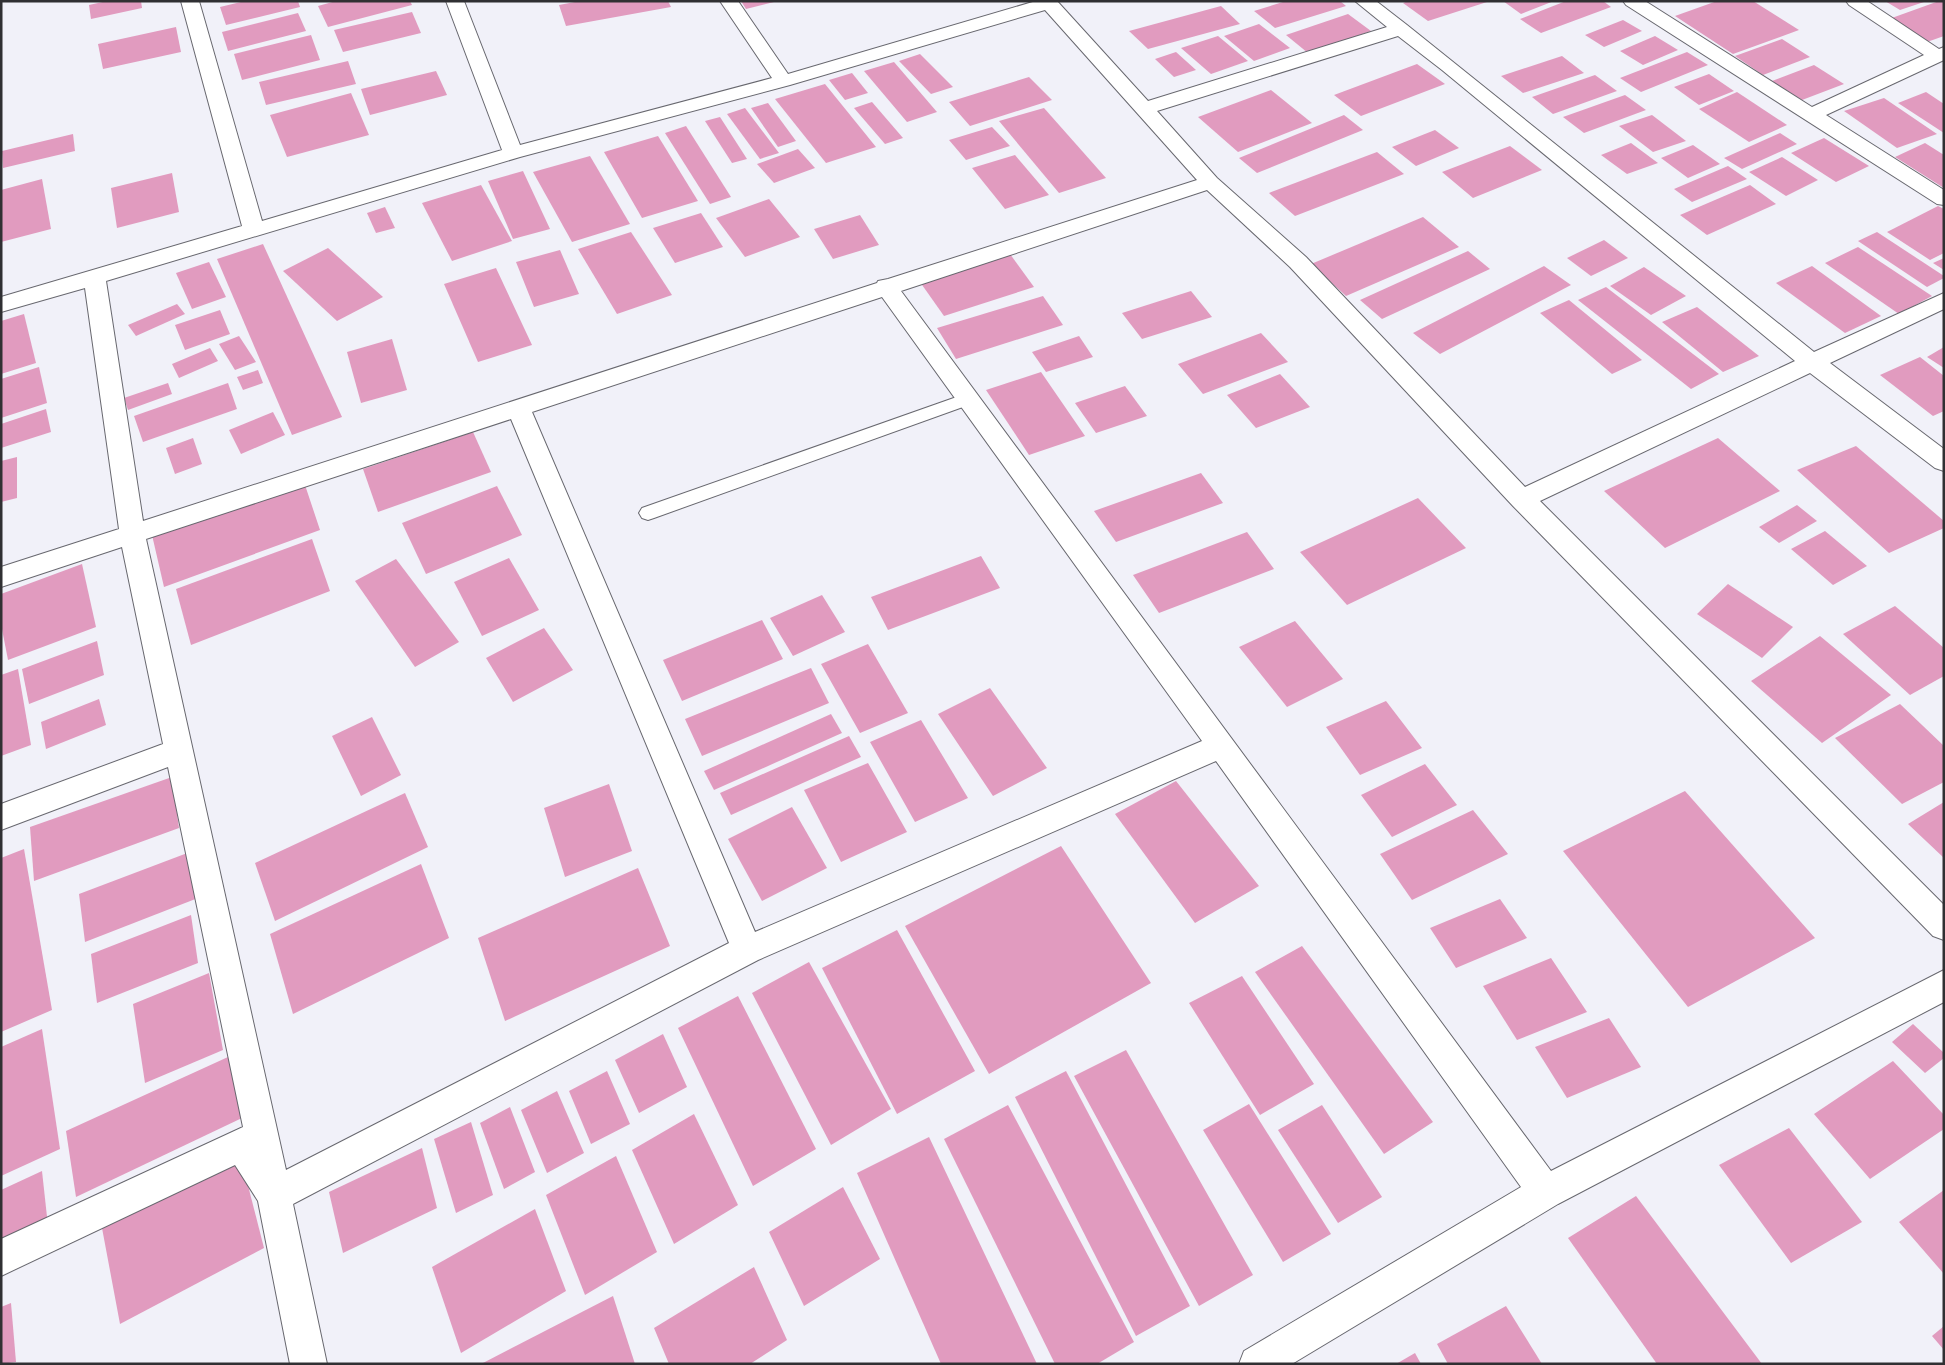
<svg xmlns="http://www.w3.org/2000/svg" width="1945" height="1365" font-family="'IBM Plex Serif',serif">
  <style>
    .building { fill: #e19bbf }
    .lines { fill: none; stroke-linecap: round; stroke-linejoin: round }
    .lane-casing { stroke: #68686f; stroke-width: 2 }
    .street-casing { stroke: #68686f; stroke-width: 2 }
    .lane { fill: #fff; fill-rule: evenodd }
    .street { fill: #fff; fill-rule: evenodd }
  </style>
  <rect width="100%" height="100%" fill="#f1f1f9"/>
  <g class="building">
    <path d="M107,1H141L142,8L91,19L89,5Z"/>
    <path d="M245,1H298L300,7L226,25L220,7Z"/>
    <path d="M336,1H410L412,5L328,27L318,6Z"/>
    <path d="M580,1H668L671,7L566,26L559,5Z"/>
    <path d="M741,1H774V2L746,9Z"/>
    <path d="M1286,1H1340L1346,6L1275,28L1254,11Z"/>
    <path d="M1408,1H1487V2L1428,21L1403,3Z"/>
    <path d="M1503,1H1554L1521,14Z"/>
    <path d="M1566,1H1603L1611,7L1541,33L1520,19Z"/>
    <path d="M1717,1H1753L1799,30L1733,54L1675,16Z"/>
    <path d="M1885,1H1924V2L1900,10Z"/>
    <path d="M1939,1H1944V36L1927,42L1889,19Z"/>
    <path d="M1221,6L1240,24L1148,49L1129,31Z"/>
    <path d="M412,12L421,33L343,52L334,30Z"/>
    <path d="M298,13L306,31L228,51L222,32Z"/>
    <path d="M1348,14L1371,31L1308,53L1286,35Z"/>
    <path d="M1623,20L1642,31L1604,47L1585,35Z"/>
    <path d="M1259,24L1290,48L1254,61L1224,36Z"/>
    <path d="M176,27L181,52L103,69L98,44Z"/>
    <path d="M311,35L320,60L242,80L234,54Z"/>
    <path d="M1218,36L1248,61L1211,74L1181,48Z"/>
    <path d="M1655,36L1678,50L1643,65L1620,51Z"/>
    <path d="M1782,39L1810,57L1763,75L1735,56Z"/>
    <path d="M1176,52L1196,70L1174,77L1155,59Z"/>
    <path d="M1687,52L1708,65L1641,92L1620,78Z"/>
    <path d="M920,54L953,87L931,94L899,61Z"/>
    <path d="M1562,56L1584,73L1523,93L1501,76Z"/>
    <path d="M348,61L356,84L266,105L259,82Z"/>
    <path d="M894,62L937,112L907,122L864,71Z"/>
    <path d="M1417,64L1445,84L1361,116L1334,95Z"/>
    <path d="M1814,65L1844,84L1802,100L1772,81Z"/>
    <path d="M436,71L447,95L370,115L361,89Z"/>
    <path d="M852,73L868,93L845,100L829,80Z"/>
    <path d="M1709,74L1734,91L1699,105L1674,87Z"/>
    <path d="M1595,75L1617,91L1553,114L1532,97Z"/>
    <path d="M1029,77L1052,100L970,126L949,102Z"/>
    <path d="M825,84L876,147L826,163L775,99Z"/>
    <path d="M1271,90L1312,123L1238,152L1198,117Z"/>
    <path d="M1737,92L1787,125L1749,142L1699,109Z"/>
    <path d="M1926,92L1944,104V133L1898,103Z"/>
    <path d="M351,93L369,135L287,157L270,115Z"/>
    <path d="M1625,95L1646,110L1584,133L1563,117Z"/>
    <path d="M1884,98L1937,134L1897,148L1844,111Z"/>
    <path d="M872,102L903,138L885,144L854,108Z"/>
    <path d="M768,103L796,141L778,147L751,108Z"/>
    <path d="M745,108L779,153L760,159L727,114Z"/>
    <path d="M1044,108L1106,178L1059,193L999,121Z"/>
    <path d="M1344,115L1363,130L1257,173L1239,158Z"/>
    <path d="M1652,115L1686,141L1653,152L1619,126Z"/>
    <path d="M720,117L747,159L732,163L705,121Z"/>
    <path d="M686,126L731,197L710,204L665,133Z"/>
    <path d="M992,127L1010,146L966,160L949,140Z"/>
    <path d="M1435,130L1459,148L1416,166L1392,147Z"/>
    <path d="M1780,133L1797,144L1742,169L1724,158Z"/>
    <path d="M73,134L75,151L3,168L2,151Z"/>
    <path d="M658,136L698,201L642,218L604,152Z"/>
    <path d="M1824,138L1869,166L1836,182L1791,153Z"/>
    <path d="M1631,143L1658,163L1627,174L1601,155Z"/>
    <path d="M1925,143L1944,155V188L1895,157Z"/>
    <path d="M1693,145L1720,164L1688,178L1661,158Z"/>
    <path d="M1510,146L1542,170L1473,198L1442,172Z"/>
    <path d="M798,149L815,168L774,183L757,164Z"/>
    <path d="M1377,152L1404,174L1295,216L1269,193Z"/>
    <path d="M1015,155L1049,195L1005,209L972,168Z"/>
    <path d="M590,156L630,224L572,242L533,172Z"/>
    <path d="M1782,157L1818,180L1786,196L1749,172Z"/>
    <path d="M1728,166L1747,179L1692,202L1674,189Z"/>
    <path d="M523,171L550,229L513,239L488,181Z"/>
    <path d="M172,173L179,212L117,228L111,188Z"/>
    <path d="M42,179L51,229L1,242V190Z"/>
    <path d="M481,185L512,241L452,261L422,203Z"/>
    <path d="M1750,185L1776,204L1707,235L1680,215Z"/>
    <path d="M769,199L800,237L745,257L716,218Z"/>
    <path d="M1938,206L1944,209V253L1930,260L1887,232Z"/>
    <path d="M385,207L395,228L376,233L367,213Z"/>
    <path d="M701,213L723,247L675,263L653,228Z"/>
    <path d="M860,215L879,245L833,259L814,229Z"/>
    <path d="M1423,217L1459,247L1346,296L1311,264Z"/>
    <path d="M631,232L672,295L617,314L578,249Z"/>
    <path d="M1877,232L1944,276V278L1927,287L1858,241Z"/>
    <path d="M1604,240L1628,258L1591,276L1567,258Z"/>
    <path d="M263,244L342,417L292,435L217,259Z"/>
    <path d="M1858,247L1932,296L1899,314L1825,263Z"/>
    <path d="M328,248L383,297L337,321L283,271Z"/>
    <path d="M560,250L579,294L534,307L516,262Z"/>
    <path d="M1468,251L1490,269L1382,319L1360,300Z"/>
    <path d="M1010,254L1034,287L944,316L920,282Z"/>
    <path d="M1944,258V270L1933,263Z"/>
    <path d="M209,262L226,297L192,309L176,273Z"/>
    <path d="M1544,266L1571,285L1440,354L1413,333Z"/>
    <path d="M1812,266L1881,316L1845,333L1776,283Z"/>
    <path d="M1644,267L1686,296L1651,315L1610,286Z"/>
    <path d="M496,268L532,345L478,362L444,284Z"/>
    <path d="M1606,287L1719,374L1691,389L1578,300Z"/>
    <path d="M1191,291L1212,317L1142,339L1122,313Z"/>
    <path d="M1043,296L1063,325L956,359L937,328Z"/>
    <path d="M1569,300L1642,360L1612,374L1540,313Z"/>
    <path d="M177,304L185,314L136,336L128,325Z"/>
    <path d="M1697,307L1759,356L1723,372L1662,322Z"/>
    <path d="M220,310L230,334L185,350L175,325Z"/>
    <path d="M24,314L36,363L1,374V321Z"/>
    <path d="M1261,333L1288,362L1203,394L1178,364Z"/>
    <path d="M239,336L256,362L235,370L219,344Z"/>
    <path d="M1079,336L1093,357L1046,372L1032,352Z"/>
    <path d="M392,339L407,390L361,403L347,352Z"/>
    <path d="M1944,347V368L1927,357Z"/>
    <path d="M210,348L218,361L179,378L172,364Z"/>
    <path d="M1920,357L1944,376V411L1933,416L1880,375Z"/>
    <path d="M39,367L47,403L1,418V379Z"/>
    <path d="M258,370L263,383L243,390L237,377Z"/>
    <path d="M1041,372L1085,436L1029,455L986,390Z"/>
    <path d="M1280,374L1310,407L1256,428L1227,395Z"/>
    <path d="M168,383L172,394L128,410L124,398Z"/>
    <path d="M228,383L237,409L143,442L134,416Z"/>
    <path d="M1125,386L1147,416L1096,433L1075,403Z"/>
    <path d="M46,409L51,432L1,448V424Z"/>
    <path d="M273,412L285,435L241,454L229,430Z"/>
    <path d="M473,432L491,472L378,512L363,469Z"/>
    <path d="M193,438L202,464L175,474L166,448Z"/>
    <path d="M1718,438L1780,491L1665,548L1604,491Z"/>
    <path d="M1856,446L1944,521V528L1889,553L1797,470Z"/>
    <path d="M17,457V498L1,502V461Z"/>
    <path d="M1201,473L1223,503L1116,542L1094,511Z"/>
    <path d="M304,482L320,530L164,587L152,535Z"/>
    <path d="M497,486L522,535L426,574L402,523Z"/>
    <path d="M1418,498L1466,548L1347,605L1300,552Z"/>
    <path d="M1797,505L1817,521L1779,543L1759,527Z"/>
    <path d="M1825,531L1867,566L1833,585L1791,549Z"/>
    <path d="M1247,532L1274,569L1159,613L1133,575Z"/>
    <path d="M312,539L330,591L191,645L176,589Z"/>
    <path d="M981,556L1000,588L888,630L871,597Z"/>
    <path d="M509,558L539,610L482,636L454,582Z"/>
    <path d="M396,559L459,642L415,667L355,581Z"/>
    <path d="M82,564L96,627L8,660L1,624V594Z"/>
    <path d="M1728,584L1793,627L1762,658L1697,614Z"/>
    <path d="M822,595L845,632L793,656L770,618Z"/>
    <path d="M1895,606L1944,648V676L1910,695L1843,634Z"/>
    <path d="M762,620L783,659L682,701L663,660Z"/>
    <path d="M1295,621L1343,679L1287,707L1239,647Z"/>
    <path d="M544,628L573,670L513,702L486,658Z"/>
    <path d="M1820,636L1891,695L1822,743L1751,681Z"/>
    <path d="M97,641L104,675L29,704L22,669Z"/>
    <path d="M868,644L908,713L860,733L821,664Z"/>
    <path d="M811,668L829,703L702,756L685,719Z"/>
    <path d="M18,669L31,745L1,756V675Z"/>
    <path d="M990,688L1047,768L993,796L938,714Z"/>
    <path d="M99,699L106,725L46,749L41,722Z"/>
    <path d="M1386,701L1422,748L1360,775L1326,727Z"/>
    <path d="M1900,704L1944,746V782L1902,804L1835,738Z"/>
    <path d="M831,714L842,733L714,790L704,771Z"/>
    <path d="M372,717L401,775L361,796L332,736Z"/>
    <path d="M921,720L968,798L915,822L870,742Z"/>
    <path d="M849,736L861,757L731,815L720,793Z"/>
    <path d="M868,763L907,832L841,862L804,790Z"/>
    <path d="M1425,764L1457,805L1392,837L1361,795Z"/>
    <path d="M172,777L179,828L34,881L30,827Z"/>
    <path d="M1176,781L1259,886L1195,923L1115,814Z"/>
    <path d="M609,784L632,851L565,877L544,808Z"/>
    <path d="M1685,791L1815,938L1688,1007L1563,851Z"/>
    <path d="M405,793L428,847L275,921L255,863Z"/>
    <path d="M1944,802V858L1908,824Z"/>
    <path d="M792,807L827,868L762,901L728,839Z"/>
    <path d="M1473,810L1508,854L1412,900L1380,854Z"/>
    <path d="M1061,846L1151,983L989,1074L905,926Z"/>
    <path d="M24,849L52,1010L1,1032V858Z"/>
    <path d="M190,852L198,898L85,942L79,894Z"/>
    <path d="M421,864L449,938L293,1014L270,934Z"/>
    <path d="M638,868L670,946L505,1021L478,938Z"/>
    <path d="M1500,899L1527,938L1456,968L1430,928Z"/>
    <path d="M191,915L198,963L97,1003L91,954Z"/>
    <path d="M897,930L975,1071L897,1114L822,968Z"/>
    <path d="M1302,946L1433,1122L1384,1154L1255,972Z"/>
    <path d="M1551,958L1587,1012L1517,1040L1483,986Z"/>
    <path d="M809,962L891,1109L831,1145L752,993Z"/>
    <path d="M209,973L223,1050L145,1083L133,1004Z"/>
    <path d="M1242,976L1314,1084L1260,1115L1189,1003Z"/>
    <path d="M738,996L816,1149L753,1186L678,1028Z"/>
    <path d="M1609,1018L1641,1067L1567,1098L1535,1047Z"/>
    <path d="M1913,1024L1944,1053V1058L1925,1073L1892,1042Z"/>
    <path d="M42,1029L60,1149L1,1176V1047Z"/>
    <path d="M663,1034L687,1087L639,1113L615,1060Z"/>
    <path d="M1126,1050L1253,1275L1199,1306L1074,1076Z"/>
    <path d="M228,1057L242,1118L76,1197L66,1131Z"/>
    <path d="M1893,1061L1944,1115V1129L1870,1179L1814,1114Z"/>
    <path d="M607,1071L630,1124L591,1144L569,1091Z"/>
    <path d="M1066,1071L1190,1306L1136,1336L1015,1097Z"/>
    <path d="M557,1091L584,1153L547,1173L521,1110Z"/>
    <path d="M1249,1104L1331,1234L1283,1262L1203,1130Z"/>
    <path d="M1008,1105L1134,1342L1097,1364H1055L944,1139Z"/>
    <path d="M1322,1105L1382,1197L1338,1223L1278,1130Z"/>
    <path d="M510,1107L535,1172L504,1189L480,1123Z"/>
    <path d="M694,1114L738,1205L674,1244L632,1150Z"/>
    <path d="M471,1122L493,1195L456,1213L434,1139Z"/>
    <path d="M1789,1128L1862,1222L1791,1263L1719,1165Z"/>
    <path d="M929,1137L1037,1364H941L857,1173Z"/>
    <path d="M422,1148L437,1208L343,1253L329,1192Z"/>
    <path d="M616,1156L657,1252L585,1295L546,1195Z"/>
    <path d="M241,1158L264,1248L120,1324L102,1228Z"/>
    <path d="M42,1171L48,1226L1,1247V1190Z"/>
    <path d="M843,1187L880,1259L804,1306L769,1232Z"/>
    <path d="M1944,1190V1274L1899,1222Z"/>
    <path d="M1636,1196L1762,1364H1657L1568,1238Z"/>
    <path d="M535,1209L566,1291L461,1353L432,1267Z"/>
    <path d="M754,1267L787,1340L750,1364H669L654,1328Z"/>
    <path d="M613,1296L635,1364H481Z"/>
    <path d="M11,1303L16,1362L1,1364V1307Z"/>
    <path d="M1506,1306L1542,1364H1448L1437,1344Z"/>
    <path d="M1944,1326V1350L1932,1336Z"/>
    <path d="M1415,1353L1421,1364H1396Z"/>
  </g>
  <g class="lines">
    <g class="lane-casing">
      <path id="lane" d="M968,393L974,395L977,399L974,403L654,518L648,520L642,518L639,513L642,508Z"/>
    </g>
    <g class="street-casing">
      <g id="street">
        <path d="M181,1H199L262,221L502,150L446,1H464L520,145L772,78L720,1H738L788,74L1036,1H1057L1148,101L1387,27L1355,1H1376L1407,25L1814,352L1944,293V309L1830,363L1944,449V471L1935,468L1810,373L1540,501L1944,905V940L1933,936L1513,506L1290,267L1207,190L901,291L1551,1171L1944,970V1002L1558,1204L1292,1364H1239L1244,1351L1521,1187L1216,761L758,960L293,1204L327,1364H290L258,1201L235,1165L1,1276V1239L243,1127L168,767L1,830V804L163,744L122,547L1,587V567L119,529L85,288L1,312V297L242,226ZM1045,10L1197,180L888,279L878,281L877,283L143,521L106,281L520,157L790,85ZM1398,36L1442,70L1795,361L1525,487L1306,257L1217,178L1157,111ZM882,297L1202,741L755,932L532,412ZM511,419L729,943L286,1170L146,539Z"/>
        <path d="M1623,1H1645L1812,107L1924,55L1849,5L1846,1H1867L1939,49L1944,47V60L1826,115L1944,190V205L1937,204L1626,5Z"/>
      </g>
    </g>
    <use href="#lane" class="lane"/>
    <use href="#street" class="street"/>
  </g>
  <rect width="1945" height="1365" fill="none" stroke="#303033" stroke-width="5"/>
</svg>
